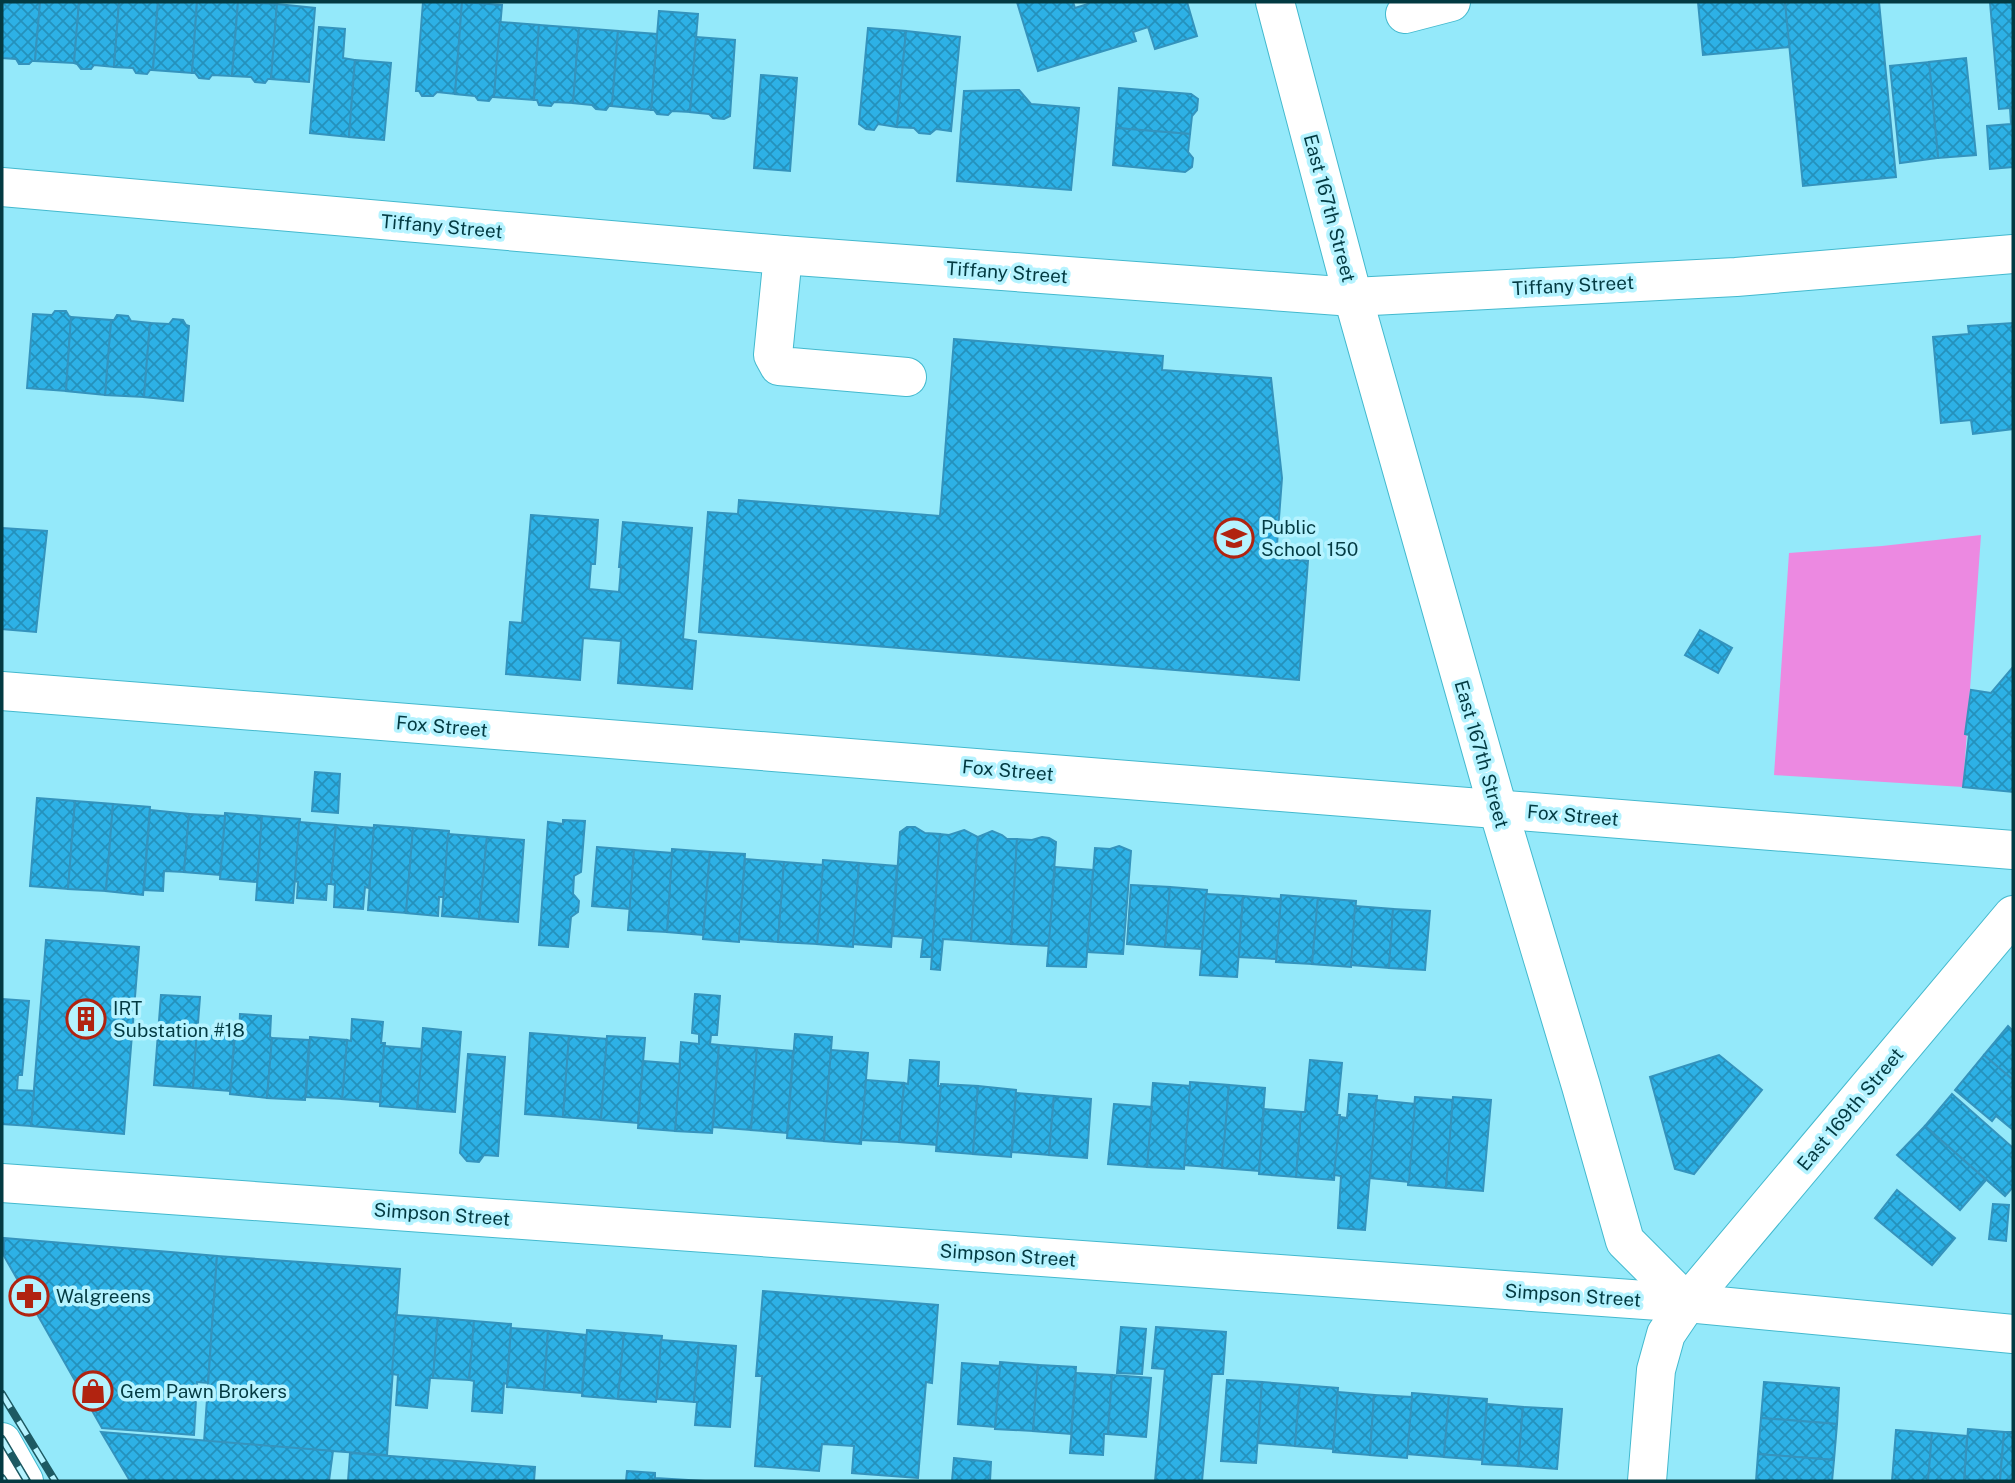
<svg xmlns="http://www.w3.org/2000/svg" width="2015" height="1483" font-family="'Public Sans',sans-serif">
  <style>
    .green { fill: #ec89e1 }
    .building { fill: url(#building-cross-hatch); stroke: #3493bd; stroke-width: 2 }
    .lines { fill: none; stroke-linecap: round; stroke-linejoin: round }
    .minor-casing { stroke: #43b9ce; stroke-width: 40 }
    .major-casing { stroke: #43b9ce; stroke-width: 40 }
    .minor { stroke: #fff; stroke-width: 38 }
    .major { stroke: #fff; stroke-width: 38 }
    .rail-casing { stroke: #1d5a63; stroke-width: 8 }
    .rail { stroke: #b5f3ff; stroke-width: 5; stroke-dasharray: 16; stroke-linecap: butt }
    .labels { text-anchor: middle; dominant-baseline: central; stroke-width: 7; stroke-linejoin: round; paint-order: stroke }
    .street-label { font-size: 19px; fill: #033a42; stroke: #b5f3ff }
    .poi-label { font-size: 19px; fill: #033a42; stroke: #b5f3ff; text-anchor: start }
  </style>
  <defs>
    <pattern id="building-cross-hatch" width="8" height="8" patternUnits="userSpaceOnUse" patternTransform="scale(1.75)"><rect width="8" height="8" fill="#2db1e6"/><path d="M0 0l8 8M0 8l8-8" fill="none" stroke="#2491bc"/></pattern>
  </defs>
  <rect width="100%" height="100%" fill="#94e9fa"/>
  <path class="green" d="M1981,535L1963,787L1774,775L1789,553L1882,546Z"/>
  <g class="building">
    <path d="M2,2H40L35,61H32L29,64H19L16,59L2,58Z"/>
    <path d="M40,2H79L74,63L35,61Z"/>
    <path d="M79,2H119L114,67L94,65L91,69H81L77,64L74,63Z"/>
    <path d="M119,2H158L153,70H150L147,74L136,73L133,68L114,67Z"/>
    <path d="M158,2H197L192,73L153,70Z"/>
    <path d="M197,2H238L232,76L212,75L209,79L199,78L195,73H192Z"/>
    <path d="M238,2L277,4L271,79H268L265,83L255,82L251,77L232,76Z"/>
    <path d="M423,2H462L455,94L437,92L433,96H422L419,91H416Z"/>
    <path d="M462,2L502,5L494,97H492L489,101L478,100L475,96L455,94Z"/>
    <path d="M1017,2H1073L1075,8L1088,4L1087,2H1187L1197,36L1155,49L1148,27L1133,32L1136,41L1038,71Z"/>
    <path d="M1698,2H1785L1790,47L1703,55Z"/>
    <path d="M1785,2H1879L1896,177L1803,186Z"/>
    <path d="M1990,2H2013V167L1990,169L1987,126L2011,124L2010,108L1999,109Z"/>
    <path d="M277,4L315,8L309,82L271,79Z"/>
    <path d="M659,11L698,14L690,112L672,111L668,115L657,114L654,110H651Z"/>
    <path d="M500,22L539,25L534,100L494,97Z"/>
    <path d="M539,25L579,28L573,103L554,102L551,106L539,105L537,100H534Z"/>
    <path d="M319,27L345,29L343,58L355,60L349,137L310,133Z"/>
    <path d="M579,28L618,31L612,106H609L606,110L596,109L592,105L573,103Z"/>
    <path d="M868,28L906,31L897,127L878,124L874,130L866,129L859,124Z"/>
    <path d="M618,31L657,34L651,110L612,106Z"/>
    <path d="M906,31L960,37L951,131L936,129L930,134L919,133L914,128L897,127Z"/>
    <path d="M696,37L735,40L730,116L724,119L713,118L709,114L690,112Z"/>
    <path d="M1966,58L1976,155L1938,158L1929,62Z"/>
    <path d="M355,60L391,63L384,140L349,137Z"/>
    <path d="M1929,62L1938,158L1900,163L1890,66Z"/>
    <path d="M761,75L797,78L790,171L754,168Z"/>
    <path d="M1119,88L1191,94L1198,99L1197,110L1192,116L1190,134L1116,128Z"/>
    <path d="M1019,90L1031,104L1079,108L1071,190L957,181L964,91Z"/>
    <path d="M1116,128L1190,134L1188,152L1193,158L1192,167L1185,172L1113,165Z"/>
    <path d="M55,311H66L69,316L71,317L66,391L27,388L33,314L52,315Z"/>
    <path d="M117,315L128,316L131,321L150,323L144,397L105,395L111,320H114Z"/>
    <path d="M71,317L111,320L105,395L66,391Z"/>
    <path d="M173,319L183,320L186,325L189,326L183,401L144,397L150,323L169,324Z"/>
    <path d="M2013,323V429L1973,434L1971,420L1941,423L1933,337L1969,334L1968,326Z"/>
    <path d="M954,339L1163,356L1162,370L1271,378L1282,478L1276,558L1308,561L1299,680L699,632L708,512L738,514L739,500L940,516Z"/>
    <path d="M531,515L598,520L595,564H591L589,589L619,592L621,567H619L623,522L692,528L683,639L696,641L692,689L618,683L621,641L583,638L580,680L506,674L510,622L522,623Z"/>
    <path d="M2,528L47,531L36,632L2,629Z"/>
    <path d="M1700,630L1732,648L1718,673L1685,655Z"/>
    <path d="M2013,667V792L1963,787L1969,735L1965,734L1971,690L1991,693Z"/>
    <path d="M315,772L340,774L338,813L312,811Z"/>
    <path d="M37,798L75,801L68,889L30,886Z"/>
    <path d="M75,801L113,804L106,891L68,889Z"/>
    <path d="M113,804L150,807L143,895L106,891Z"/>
    <path d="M150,810L189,814L184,872L164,871L163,891L144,890Z"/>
    <path d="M225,813L262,816L257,882L220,879Z"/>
    <path d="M189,814L225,816L220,875L184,872Z"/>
    <path d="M262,816L300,819L293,903L256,900Z"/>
    <path d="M563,820L585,821L581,872L574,876L573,894L579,901L578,912L571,917L568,947L539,945L548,822L563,824Z"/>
    <path d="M299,822L336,825L331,884H327L326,900L297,898L298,882L295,881Z"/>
    <path d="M336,825L374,828L369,888L365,887L363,909L334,907L335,885L331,884Z"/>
    <path d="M374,825L413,828L406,913L368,910Z"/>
    <path d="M907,827H915L925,833L940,834L932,957H921L923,938L893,936L900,832Z"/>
    <path d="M413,828L449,831L444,897H439L438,916L406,913Z"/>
    <path d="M964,830L978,837L971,941L943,939L940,970L931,969L940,834L949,835Z"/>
    <path d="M992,831L1002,835L1007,839H1017L1011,944L971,941L978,837Z"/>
    <path d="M448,834L487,837L479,919L442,916Z"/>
    <path d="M487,837L524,840L518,922L479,919Z"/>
    <path d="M1042,837L1049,838L1056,842L1049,946L1011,944L1017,839L1032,840Z"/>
    <path d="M1119,846L1131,851L1123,954L1087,952L1095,848L1110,849Z"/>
    <path d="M597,847L634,850L630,909L592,906Z"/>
    <path d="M672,849L710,852L703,935L667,932Z"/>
    <path d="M634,850L672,853L667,932L628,930Z"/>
    <path d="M710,852L745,854L739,942L703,939Z"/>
    <path d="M745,859L784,862L778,942L739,939Z"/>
    <path d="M823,860L859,863L853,947L817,944Z"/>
    <path d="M784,862L823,865L817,944L778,942Z"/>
    <path d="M859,863L897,866L891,947L853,944Z"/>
    <path d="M1055,867L1093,870L1086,967L1047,966Z"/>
    <path d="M1131,885L1170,887L1165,947L1127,944Z"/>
    <path d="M1170,887L1207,890L1202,949L1165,947Z"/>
    <path d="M1206,894L1243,896L1237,977L1200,975Z"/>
    <path d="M1281,895L1318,898L1312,964L1276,962Z"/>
    <path d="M1243,896L1281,899L1276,959L1239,957Z"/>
    <path d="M1318,898L1356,901L1351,967L1312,964Z"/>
    <path d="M1355,906L1393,909L1389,968L1351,965Z"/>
    <path d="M1393,909L1430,911L1425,970L1389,968Z"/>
    <path d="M46,940L139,947L124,1134L31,1126Z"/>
    <path d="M695,994L720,996L717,1035H711L710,1044L719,1045L712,1133L675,1131L681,1042L699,1044V1034L692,1033Z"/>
    <path d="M161,995L200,997L193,1088L154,1085Z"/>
    <path d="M2,999L29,1001L22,1075H18L17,1090L34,1091L31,1126L2,1124Z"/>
    <path d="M240,1014L271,1016L270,1037L272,1038L267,1098L230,1094L235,1034L239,1035Z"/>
    <path d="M352,1019L383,1022L381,1043H385L380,1102L342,1099L347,1040L351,1041Z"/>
    <path d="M2008,1026L2013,1031V1080L1984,1055Z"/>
    <path d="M423,1028L461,1032L455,1112L417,1109Z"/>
    <path d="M197,1029L235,1031L230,1091L193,1088Z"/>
    <path d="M530,1033L569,1036L563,1117L525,1114Z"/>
    <path d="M795,1034L832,1037L824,1141L787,1138Z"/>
    <path d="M569,1036L607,1039L601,1120L563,1117Z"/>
    <path d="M607,1036L645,1038L638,1123L601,1120Z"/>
    <path d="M310,1037L347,1040L342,1099L306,1097Z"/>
    <path d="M272,1038L309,1040L305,1100L267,1098Z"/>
    <path d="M719,1045L757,1048L751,1130L713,1127Z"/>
    <path d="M384,1046L422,1049L417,1109L380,1106Z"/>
    <path d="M757,1048L793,1051L787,1133L751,1130Z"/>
    <path d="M831,1050L868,1053L861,1144L824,1141Z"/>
    <path d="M468,1054L505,1057L498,1156L484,1155L479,1162L467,1161L460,1153Z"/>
    <path d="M1719,1055L1762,1090L1694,1174L1675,1169L1650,1077Z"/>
    <path d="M1984,1055L2013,1080V1130L1996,1116L1992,1121L1955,1090Z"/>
    <path d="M910,1060L939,1062L938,1086H941L937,1145L899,1142L904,1083L908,1084Z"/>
    <path d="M1310,1060L1342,1063L1337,1115H1340L1334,1180L1296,1177L1301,1112H1305Z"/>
    <path d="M643,1061L680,1064L675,1131L638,1128Z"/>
    <path d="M866,1080L904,1083L899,1142L861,1140Z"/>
    <path d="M1190,1082L1229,1085L1222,1168L1184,1165Z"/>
    <path d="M1153,1083L1190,1086L1184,1169L1147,1167Z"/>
    <path d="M941,1084L978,1086L973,1154L936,1151Z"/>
    <path d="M1229,1085L1265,1088L1259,1171L1222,1168Z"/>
    <path d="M978,1086L1016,1090L1011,1157L973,1154Z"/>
    <path d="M1016,1093L1054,1096L1049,1155L1012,1152Z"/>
    <path d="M1349,1094L1377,1096L1365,1230L1338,1228L1341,1176L1334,1175L1340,1117L1347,1118Z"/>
    <path d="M1952,1094L2013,1148V1187L2005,1196L1925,1126Z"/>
    <path d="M1054,1096L1091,1099L1087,1158L1049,1155Z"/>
    <path d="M1415,1097L1453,1100L1446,1188L1408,1185Z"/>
    <path d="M1453,1097L1491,1100L1483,1191L1446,1188Z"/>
    <path d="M1376,1100L1415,1104L1409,1182L1370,1178Z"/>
    <path d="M1114,1104L1152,1107L1147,1167L1108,1164Z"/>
    <path d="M1264,1109L1301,1112L1296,1177L1259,1174Z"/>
    <path d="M1925,1126L1986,1180L1960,1210L1897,1155Z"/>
    <path d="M1897,1190L1955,1238L1932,1265L1875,1218Z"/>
    <path d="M1993,1204L2009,1205L2006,1241L1989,1239Z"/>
    <path d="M4,1238L217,1256L208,1383L197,1382L194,1435L102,1428L4,1256Z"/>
    <path d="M217,1256L400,1269L387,1455L204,1442Z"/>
    <path d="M763,1291L938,1305L932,1383L926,1382L918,1478L852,1473L854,1446L822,1444L819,1471L755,1466L762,1376H756Z"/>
    <path d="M396,1315L438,1318L433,1378H430L427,1408L396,1405L398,1375L392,1374Z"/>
    <path d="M438,1318L474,1321L469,1380L433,1378Z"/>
    <path d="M474,1321L511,1324L507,1384L504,1383L502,1413L472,1411L474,1381L469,1380Z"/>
    <path d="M1121,1327L1146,1329L1142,1374L1117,1373Z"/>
    <path d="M1156,1327L1226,1332L1223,1374H1212L1202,1481H1155L1165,1369L1152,1368Z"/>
    <path d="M511,1328L548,1331L544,1390L507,1387Z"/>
    <path d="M587,1330L624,1333L618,1399L582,1396Z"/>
    <path d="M548,1331L586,1335L582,1393L544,1390Z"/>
    <path d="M624,1333L662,1336L656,1402L618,1399Z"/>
    <path d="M661,1340L699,1343L694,1402L657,1399Z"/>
    <path d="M699,1343L736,1346L730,1427L695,1425L697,1402H694Z"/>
    <path d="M1000,1362L1038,1365L1033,1431L995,1429Z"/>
    <path d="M962,1363L1000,1366L995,1427L958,1424Z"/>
    <path d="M1038,1365L1076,1367L1071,1434L1033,1431Z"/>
    <path d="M1076,1373L1112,1375L1108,1434H1104L1103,1455L1070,1453Z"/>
    <path d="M1112,1375L1151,1378L1146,1437L1108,1434Z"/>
    <path d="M1227,1380L1262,1382L1256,1463L1221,1461Z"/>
    <path d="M1262,1382L1300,1385L1295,1446L1258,1443Z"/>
    <path d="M1764,1382L1839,1388L1837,1424L1761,1418Z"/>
    <path d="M1300,1385L1338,1388L1333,1449L1295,1446Z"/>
    <path d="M1338,1392L1374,1395L1370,1455L1333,1452Z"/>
    <path d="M1412,1393L1449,1396L1444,1457L1407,1454Z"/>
    <path d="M1374,1395L1412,1397L1407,1458L1370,1455Z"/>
    <path d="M1449,1396L1487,1399L1482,1460L1444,1457Z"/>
    <path d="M1487,1404L1523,1407L1518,1466L1482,1464Z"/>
    <path d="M1523,1407L1562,1409L1557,1469L1518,1466Z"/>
    <path d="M1761,1418L1837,1424L1834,1460L1758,1454Z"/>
    <path d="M1968,1429L2004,1432L2000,1481H1964Z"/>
    <path d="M1896,1430L1932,1433L1928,1481H1892Z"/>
    <path d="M101,1432L333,1451L329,1481H130Z"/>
    <path d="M2004,1432H2013V1481H2000Z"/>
    <path d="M1932,1433L1967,1436L1964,1481H1928Z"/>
    <path d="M350,1453L535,1467L534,1481H348Z"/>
    <path d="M1758,1454L1834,1460L1832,1481H1756Z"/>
    <path d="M954,1458L991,1462L990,1481H952Z"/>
    <path d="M627,1471L655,1473V1478L705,1481H626Z"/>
  </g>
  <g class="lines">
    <g class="minor-casing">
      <g id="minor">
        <path d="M1275,2L1353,297L1498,809L1581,1086L1625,1241L1687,1303"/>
        <path d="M1405,14L1451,2"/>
        <path d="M2,187L783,255L1353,297L1736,277L2013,254"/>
        <path d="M783,255L773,355L779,366L907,377"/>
        <path d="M2,691L2013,850"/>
        <path d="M2,1183L1687,1303L2013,1334"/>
        <path d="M1647,1481L1656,1370L1666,1334L1687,1303L2013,915"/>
      </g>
    </g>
    <g class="major-casing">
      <path id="major" d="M2,1442L24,1481"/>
    </g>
    <use href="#minor" class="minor"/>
    <use href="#major" class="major"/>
    <g class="rail-casing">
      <g id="rail">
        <path d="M2,1394L55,1481"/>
        <path d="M2,1439L27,1481"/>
        <path d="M2,1478L4,1481"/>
      </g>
    </g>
    <use href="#rail" class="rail"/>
  </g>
  <defs>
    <g id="school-ring" transform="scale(2.0125)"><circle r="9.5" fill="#b5f3ff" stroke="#b12310" stroke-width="1.5"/><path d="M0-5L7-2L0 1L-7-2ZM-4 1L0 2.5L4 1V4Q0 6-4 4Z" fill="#b12310"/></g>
    <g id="building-ring" transform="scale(2.0125)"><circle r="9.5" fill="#b5f3ff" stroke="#b12310" stroke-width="1.5"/><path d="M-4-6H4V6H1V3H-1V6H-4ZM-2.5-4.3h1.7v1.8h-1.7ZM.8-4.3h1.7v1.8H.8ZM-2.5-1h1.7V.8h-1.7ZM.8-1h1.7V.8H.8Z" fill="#b12310"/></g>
    <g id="pharmacy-ring" transform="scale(2.0125)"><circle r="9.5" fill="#b5f3ff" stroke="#b12310" stroke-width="1.5"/><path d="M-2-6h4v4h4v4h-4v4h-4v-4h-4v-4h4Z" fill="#b12310"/></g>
    <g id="shop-ring" transform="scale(2.0125)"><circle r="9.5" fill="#b5f3ff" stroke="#b12310" stroke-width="1.5"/><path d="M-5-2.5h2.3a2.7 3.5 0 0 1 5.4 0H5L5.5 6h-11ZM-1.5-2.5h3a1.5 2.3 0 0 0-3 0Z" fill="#b12310"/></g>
  </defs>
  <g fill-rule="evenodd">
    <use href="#school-ring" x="1234" y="538"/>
    <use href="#building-ring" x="86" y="1019"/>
    <use href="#pharmacy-ring" x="29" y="1296"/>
    <use href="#shop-ring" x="93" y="1391"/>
  </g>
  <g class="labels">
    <g class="street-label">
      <text transform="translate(1330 208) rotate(75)">East 167th Street</text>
      <text transform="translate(442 226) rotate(5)">Tiffany Street</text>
      <text transform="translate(1007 272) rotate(4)">Tiffany Street</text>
      <text transform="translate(1573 285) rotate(-3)">Tiffany Street</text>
      <text transform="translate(442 726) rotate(5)">Fox Street</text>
      <text transform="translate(1482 754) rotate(74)">East 167th Street</text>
      <text transform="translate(1008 770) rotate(5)">Fox Street</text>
      <text transform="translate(1573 815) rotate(5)">Fox Street</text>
      <text transform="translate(1850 1109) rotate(-50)">East 169th Street</text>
      <text transform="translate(442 1214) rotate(4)">Simpson Street</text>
      <text transform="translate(1008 1255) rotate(4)">Simpson Street</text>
      <text transform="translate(1573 1295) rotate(4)">Simpson Street</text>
    </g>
    <g class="poi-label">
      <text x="1261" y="527">Public<tspan x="1261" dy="22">School 150</tspan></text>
      <text x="113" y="1008">IRT<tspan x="113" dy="22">Substation #18</tspan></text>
      <text x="56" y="1296">Walgreens</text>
      <text x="120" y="1391">Gem Pawn Brokers</text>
    </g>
  </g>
  <rect width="2015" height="1483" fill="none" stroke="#033a42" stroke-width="7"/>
</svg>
